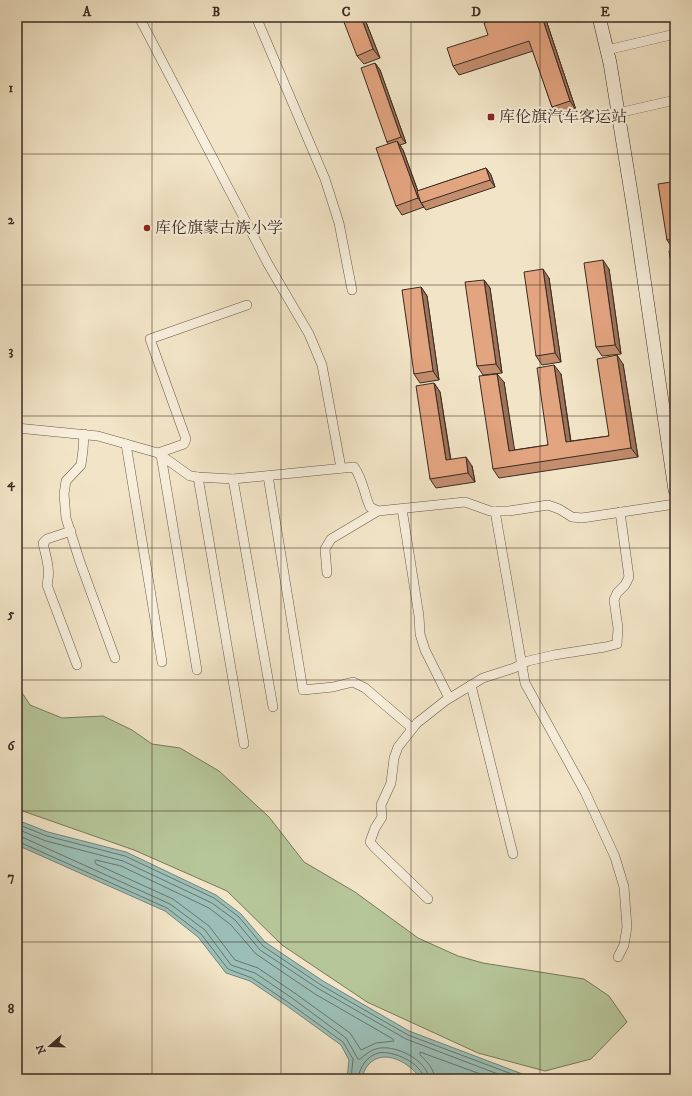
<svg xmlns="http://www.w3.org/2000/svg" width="692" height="1096" font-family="'IM FELL DW Pica','Noto Serif SC',serif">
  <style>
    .green { fill: #b6c699; stroke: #78785e }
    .water { fill: #9bbfb7; stroke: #74847b }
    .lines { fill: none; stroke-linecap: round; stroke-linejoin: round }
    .shore { stroke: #6a756c; stroke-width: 1 }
    .street-casing { stroke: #685a4b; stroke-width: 10 }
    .secondary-casing { stroke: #3a2b22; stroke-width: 14 }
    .street { stroke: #f7eedb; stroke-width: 9 }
    .secondary { stroke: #f7eedb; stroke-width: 13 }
    .wall { fill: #c38d6e; stroke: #3a2b22 }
    .shaded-wall { fill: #9f735a; stroke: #3a2b22 }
    .building { fill: #e3a480; stroke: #3a2b22 }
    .grid { fill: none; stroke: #3a2b22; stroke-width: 1; stroke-opacity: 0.55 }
    .poi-dot { fill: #8f2418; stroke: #f7eedb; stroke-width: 1.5 }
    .labels { text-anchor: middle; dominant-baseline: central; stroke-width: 4; stroke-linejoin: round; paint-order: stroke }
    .poi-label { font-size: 16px; fill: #3a2b22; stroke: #f7eedb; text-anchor: start }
    .neatline { fill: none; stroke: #3a2b22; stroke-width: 1.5 }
    .grid-label { font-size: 13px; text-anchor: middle; font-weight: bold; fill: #3a2b22 }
  </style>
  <rect width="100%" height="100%" fill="#f2e5c7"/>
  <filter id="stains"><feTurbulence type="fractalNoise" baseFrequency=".005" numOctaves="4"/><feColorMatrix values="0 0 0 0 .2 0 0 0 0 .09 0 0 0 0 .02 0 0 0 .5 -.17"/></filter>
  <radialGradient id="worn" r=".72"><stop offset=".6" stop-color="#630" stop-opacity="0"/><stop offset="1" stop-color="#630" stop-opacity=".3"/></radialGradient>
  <path class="green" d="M17,685L30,705L62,718L103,716L132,730L152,744L180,748L219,771L269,817L304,862L355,892L418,938L458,956L483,963L584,979L609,996L627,1022L591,1059L545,1071L478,1053L367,1002L282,945L227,891L134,850L17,809Z"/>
  <path class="water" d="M17,820L48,832L126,852L216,895L241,914L265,942L323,981L409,1031L533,1078L541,1079H421C410,1063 384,1047 368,1065C365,1068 363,1075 361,1079H347L349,1060L341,1045L287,1006L250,981L226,973L198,937L165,911L17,845Z"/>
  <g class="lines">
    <g class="shore">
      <path d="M17,824L47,836L125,856L214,898L239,917L263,946L321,985L408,1035L525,1079"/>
      <path d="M17,829L46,841L123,861L212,903L235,920L260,950L319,989L406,1039L511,1079"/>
      <path d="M17,836L22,837L170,904L205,930L231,965L255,973L292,998L346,1038L358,1059H360C365,1055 371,1050 376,1049C393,1043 428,1060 429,1079"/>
      <path d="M17,841L167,908L201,934L228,969L252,978L289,1003L343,1042L353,1059L351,1079"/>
      <path d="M96,860L121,866L209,908L231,925L256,954L315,994L393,1039L394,1041L376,1043L361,1050L350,1033L296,994L258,968L235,960L209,926L173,899L96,864L95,862Z"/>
      <path d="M358,1079C359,1068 367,1056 378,1053C393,1050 422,1063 424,1079"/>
      <path d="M435,1079C434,1069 427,1061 420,1055V1052L494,1079"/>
    </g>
    <g class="street-casing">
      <g id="street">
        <path d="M139,17L268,264L309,334L322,365L341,468"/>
        <path d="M256,17L325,179L339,223L352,290"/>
        <path d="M607,50L675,34"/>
        <path d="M618,113L675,100"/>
        <path d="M17,428L98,436L158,453L190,476L198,477L233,479L354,467C363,479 364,494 370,507L378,511L465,502L490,511H509L548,505L559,509L572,517L582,518L675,504"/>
        <path d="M84,434L83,450L81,465L66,481L64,494L66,518L80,562L115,658"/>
        <path d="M126,444L162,662"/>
        <path d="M158,453L184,444L186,439L150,339L247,305"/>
        <path d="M161,455L197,670"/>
        <path d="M268,476L303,690L333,687L353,682L365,688L412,728"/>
        <path d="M198,477L244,744"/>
        <path d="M233,479L273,707"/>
        <path d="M402,509L419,616L420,634L425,650L449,698"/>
        <path d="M495,511L525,683L585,792L615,857L624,887L627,927L624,945L618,957"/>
        <path d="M71,531L47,539L43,543C46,557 51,570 47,585L77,665"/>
        <path d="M327,573L325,549L331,539L378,511"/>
        <path d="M471,685L513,854"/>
        <path d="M428,899L375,848L370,842L375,828L382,817L381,805L391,783L394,758L398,747L417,723L445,701L483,678L514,668L528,661L554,655L605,647L617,644L618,628L614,600L617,593L625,585L629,577L620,512"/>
      </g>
    </g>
    <g class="secondary-casing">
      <path id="secondary" d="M599,17L610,63L634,211L675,490"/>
    </g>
    <use href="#street" class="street"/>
    <use href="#secondary" class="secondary"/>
  </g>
  <g class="wall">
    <path d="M364,17L380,58L364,64L357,56Z"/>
    <path d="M545,17L576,110L558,116L552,107L533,51L459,75L453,66Z"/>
    <path d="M375,63L380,70L406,143L400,145L403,150L418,191L486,168L491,175L495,187L426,210L423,206L424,207L402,215L396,206L388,144L387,142Z"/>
    <path d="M671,182L675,188V246H671L667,240Z"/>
    <path d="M609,269L621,354L602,356L596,347Z"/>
    <path d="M549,278L561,362L542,365L536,356Z"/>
    <path d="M484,280L490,288L502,373L483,375L477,366Z"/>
    <path d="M421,287L427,296L439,380L420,383L414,374Z"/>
    <path d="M623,364L638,457L499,478L493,469L504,382L514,450L548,445L561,374L571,441L609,436Z"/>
    <path d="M434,383L440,392L451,460L472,466L475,482L436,488L430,479Z"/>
  </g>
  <g class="shaded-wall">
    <path d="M361,17H364L380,58L373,49Z"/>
    <path d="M542,17H545L576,110L570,101Z"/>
    <path d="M375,63L380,70L406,143L401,137Z"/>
    <path d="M397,141L403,150L422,203H421L424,207L418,198Z"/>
    <path d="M486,168L491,175L495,187L490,180Z"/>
    <path d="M671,182L675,188V209Z"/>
    <path d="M603,260L609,269L621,354L615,345Z"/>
    <path d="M543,269L549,278L561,362L555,353Z"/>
    <path d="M484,280L490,288L502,373L496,364Z"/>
    <path d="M421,287L427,296L439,380L433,371Z"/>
    <path d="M617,355L623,364L638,457L631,448Z"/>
    <path d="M554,365L561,374L572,451L566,442Z"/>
    <path d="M497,374L504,382L516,459L509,451Z"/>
    <path d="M434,383L440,392L452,469L446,460Z"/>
    <path d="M466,457L472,466L475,482L468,473Z"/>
  </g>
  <g class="building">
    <path d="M342,17H361L373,49L357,56Z"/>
    <path d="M503,17H542L570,101L552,107L529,41L453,66L447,48L488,35L484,23Z"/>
    <path d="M375,63L401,137L387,142L361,68Z"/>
    <path d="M397,141L418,198L396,206L376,148Z"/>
    <path d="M486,168L490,180L421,203L417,191Z"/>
    <path d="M671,182L675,209V239L667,240L658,184Z"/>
    <path d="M675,250V273L673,274L669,251Z"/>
    <path d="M603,260L615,345L596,347L584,263Z"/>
    <path d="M543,269L555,353L536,356L524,272Z"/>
    <path d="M673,275H675V291Z"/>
    <path d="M484,280L496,364L477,366L465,282Z"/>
    <path d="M421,287L433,371L414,374L402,290Z"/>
    <path d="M617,355L631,448L493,469L479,376L497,374L509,451L548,445L537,368L554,365L566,442L609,436L597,359Z"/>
    <path d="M434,383L446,460L466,457L468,473L430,479L416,386Z"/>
  </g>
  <path class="grid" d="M152,17V1079M281,17V1079M411,17V1079M540,17V1079M17,154H675M17,285H675M17,416H675M17,548H675M17,680H675M17,811H675M17,942H675"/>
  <g class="poi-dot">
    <rect x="487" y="113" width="8" height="8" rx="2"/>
    <circle cx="147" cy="228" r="4"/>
  </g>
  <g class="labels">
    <g class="poi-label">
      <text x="499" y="117">库伦旗汽车客运站</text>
      <text x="155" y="228">库伦旗蒙古族小学</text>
    </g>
  </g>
  <rect width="692" height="1096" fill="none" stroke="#f2e5c7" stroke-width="44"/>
  <g transform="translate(50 1046) rotate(250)" stroke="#f7eedb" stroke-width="3" paint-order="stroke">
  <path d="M0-3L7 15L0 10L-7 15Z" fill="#3a2b22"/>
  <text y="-6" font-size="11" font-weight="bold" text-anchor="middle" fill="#3a2b22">N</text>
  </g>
  <rect x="22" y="22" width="648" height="1052" class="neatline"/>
  <g class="grid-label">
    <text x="87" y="16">A</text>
    <text x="216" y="16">B</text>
    <text x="346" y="16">C</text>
    <text x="476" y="16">D</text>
    <text x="605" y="16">E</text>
    <text x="11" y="92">1</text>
    <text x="11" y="224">2</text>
    <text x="11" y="355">3</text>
    <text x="11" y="487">4</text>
    <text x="11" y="618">5</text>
    <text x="11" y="750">6</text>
    <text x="11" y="881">7</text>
    <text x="11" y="1013">8</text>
  </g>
  <rect width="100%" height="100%" filter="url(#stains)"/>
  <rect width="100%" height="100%" fill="url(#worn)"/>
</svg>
